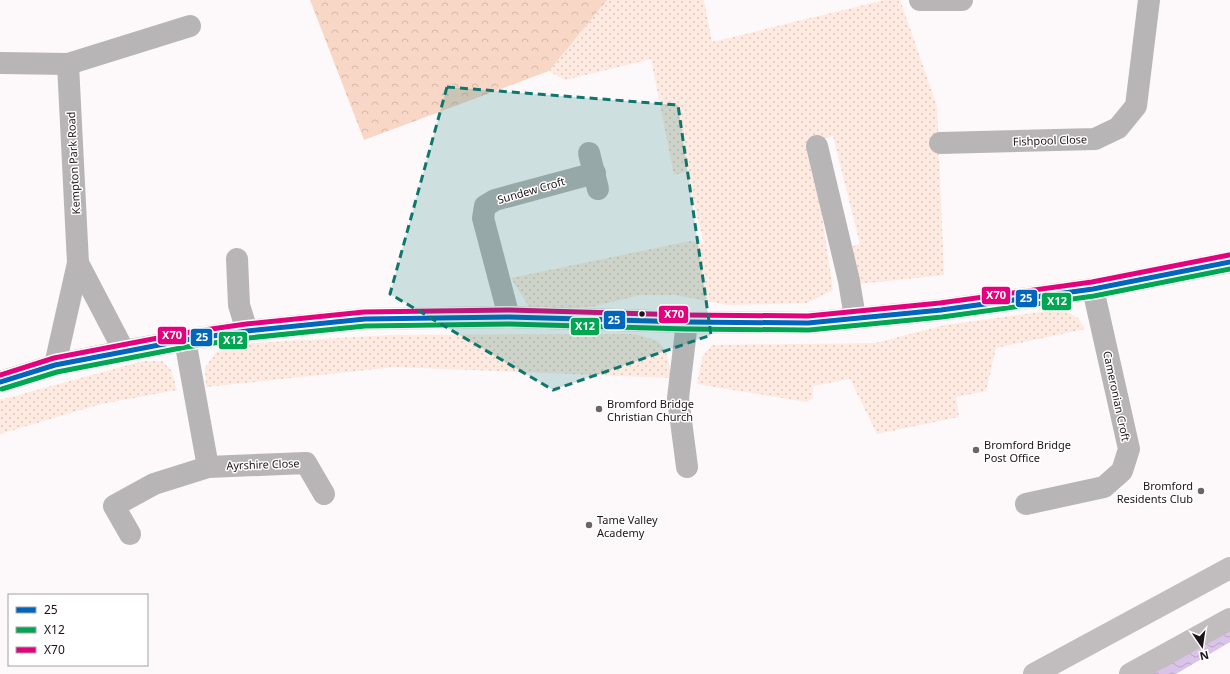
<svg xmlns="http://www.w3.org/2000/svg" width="1230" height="674" font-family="'Noto Sans',sans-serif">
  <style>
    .grass { fill: url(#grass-dots) }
    .forest { fill: url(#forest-crowns) }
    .water { fill: url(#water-waves) }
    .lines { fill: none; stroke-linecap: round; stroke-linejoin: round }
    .minor { stroke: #b8b5b7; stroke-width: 22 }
    .highway { stroke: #c1bdbe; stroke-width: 22 }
    .bus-1-casing { stroke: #fff; stroke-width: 8 }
    .bus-2-casing { stroke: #fff; stroke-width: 8 }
    .bus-3-casing { stroke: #fff; stroke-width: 8 }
    .bus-1 { stroke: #0065bd; stroke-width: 5 }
    .bus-2 { stroke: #00a651; stroke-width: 5 }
    .bus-3 { stroke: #e5007d; stroke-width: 5 }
    .marked { fill: #0f766e; fill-opacity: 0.2; stroke: #0f766e; stroke-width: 3; stroke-dasharray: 8 5; stroke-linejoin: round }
    .bus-dot { fill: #1e1316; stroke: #fff; stroke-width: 1.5 }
    .poi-dot { fill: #6c6466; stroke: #fff; stroke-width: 1.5 }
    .labels { text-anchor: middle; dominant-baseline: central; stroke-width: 3; stroke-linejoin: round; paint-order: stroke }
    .street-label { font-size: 11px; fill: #1e1316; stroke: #fff }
    .poi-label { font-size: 11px; fill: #1e1316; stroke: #fff; text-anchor: start }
    .line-badge { stroke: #fff; stroke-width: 1.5 }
    .badge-label { font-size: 11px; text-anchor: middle; font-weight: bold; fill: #fff }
  </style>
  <defs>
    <pattern id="grass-dots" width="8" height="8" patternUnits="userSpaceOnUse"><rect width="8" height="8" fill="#feeae0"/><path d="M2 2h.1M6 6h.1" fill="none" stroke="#d9c8bf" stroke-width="1.8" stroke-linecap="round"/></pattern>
    <pattern id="forest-crowns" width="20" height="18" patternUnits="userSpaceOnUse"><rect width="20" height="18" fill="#f9d7c6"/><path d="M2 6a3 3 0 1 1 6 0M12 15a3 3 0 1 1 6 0" fill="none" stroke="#d5b8a9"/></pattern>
    <pattern id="water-waves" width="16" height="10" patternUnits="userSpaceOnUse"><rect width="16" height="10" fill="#d9c3e9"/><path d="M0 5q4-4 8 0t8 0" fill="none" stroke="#baa7c7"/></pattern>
  </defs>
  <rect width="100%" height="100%" fill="#fdf9fa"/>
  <g class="grass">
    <path d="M607,0H704L712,42L885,0H900L937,106L944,275L858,284L850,247L860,244L833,136L811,142L833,290L807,303L728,305L675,295H640L592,307L531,310L511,278L690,241L704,244L686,172L674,175L651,59L565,80L549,71Z"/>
    <path d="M1062,309L1078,318L1085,329L996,348L986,391L956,397L959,417L877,434L850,379L813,386V398L807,402L697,384L703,355L712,345L875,343L945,325Z"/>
    <path d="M635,334L658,341L666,351L672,378L395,367L206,387L205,368L216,352L252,343L389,335Z"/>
    <path d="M143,361H162L171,370L177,390L101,404L0,434V400Z"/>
  </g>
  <path class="forest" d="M310,0H607L549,71L364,140Z"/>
  <path class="water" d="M1230,612V642L1176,674H1127Z"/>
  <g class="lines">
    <g class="minor">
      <path d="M920,0H962"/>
      <path d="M0,63L68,64L190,26"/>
      <path d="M940,143L1095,139L1118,128L1136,106L1149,0"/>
      <path d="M817,146L849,281L855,318"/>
      <path d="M589,153L598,189"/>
      <path d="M237,259L239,305L247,331"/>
      <path d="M78,263L124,351"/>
      <path d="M509,317L483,218L485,206L495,200L595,173"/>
      <path d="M185,340L208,467"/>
      <path d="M55,365L78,263L68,64"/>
      <path d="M0,382L55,365L124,351L185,340L247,331L365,319L509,317L687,322L808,323L941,310L1093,289L1230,262"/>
      <path d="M687,467L678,398L687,322"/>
      <path d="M1026,504L1104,487L1122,471L1129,449L1093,289"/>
      <path d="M130,534L114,506L154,484L208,467L306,463L324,494"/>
    </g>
    <g class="highway">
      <path d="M1034,674L1230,568"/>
      <path d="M1130,674L1230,619"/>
    </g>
    <g class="bus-1-casing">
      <path id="bus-1" d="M0,382L55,365L185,340L247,331L365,319L509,317L687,322L808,323L941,310L1093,289L1230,262"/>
    </g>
    <g class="bus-2-casing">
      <path id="bus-2" d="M2,389L57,372L186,347L248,338L365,326L509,324L687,329L809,330L942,317L1094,296L1230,269"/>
    </g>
    <g class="bus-3-casing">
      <path id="bus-3" d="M0,375L54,358L184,333L246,324L364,312L509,310L687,315L808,316L940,303L1092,282L1229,255"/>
    </g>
    <use href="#bus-1" class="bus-1"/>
    <use href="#bus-2" class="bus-2"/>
    <use href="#bus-3" class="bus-3"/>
  </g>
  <path class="marked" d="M447,87L678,105L711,335L553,390L390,294Z"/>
  <circle class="bus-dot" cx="642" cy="314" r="3.5"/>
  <g class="poi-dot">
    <circle cx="599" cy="409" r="4"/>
    <circle cx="976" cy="450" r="4"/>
    <circle cx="1201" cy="491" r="4"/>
    <circle cx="589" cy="525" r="4"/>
  </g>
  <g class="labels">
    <g class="street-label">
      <text transform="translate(1050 140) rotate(-2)">Fishpool Close</text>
      <text transform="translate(73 163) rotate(-93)">Kempton Park Road</text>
      <text transform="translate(531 190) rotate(-16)">Sundew Croft</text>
      <text transform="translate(1117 396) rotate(78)">Cameronian Croft</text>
      <text transform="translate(263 464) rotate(-2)">Ayrshire Close</text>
    </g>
    <g class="poi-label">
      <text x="607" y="403">Bromford Bridge<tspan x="607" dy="13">Christian Church</tspan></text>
      <text x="984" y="444">Bromford Bridge<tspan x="984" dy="13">Post Office</tspan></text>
      <text x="1193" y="485" text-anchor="end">Bromford<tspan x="1193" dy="13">Residents Club</tspan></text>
      <text x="597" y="519">Tame Valley<tspan x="597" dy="13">Academy</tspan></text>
    </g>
  </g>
  <g class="line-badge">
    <rect x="981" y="286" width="30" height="19" rx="4" fill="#e5007d"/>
    <rect x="1015" y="289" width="23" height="19" rx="4" fill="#0065bd"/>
    <rect x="1041" y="292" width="31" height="19" rx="4" fill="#00a651"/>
    <rect x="658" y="305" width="31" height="19" rx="4" fill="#e5007d"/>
    <rect x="603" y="310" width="23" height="20" rx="4" fill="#0065bd"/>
    <rect x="570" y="317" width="30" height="19" rx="4" fill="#00a651"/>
    <rect x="157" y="326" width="30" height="19" rx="4" fill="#e5007d"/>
    <rect x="190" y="328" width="23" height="19" rx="4" fill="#0065bd"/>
    <rect x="218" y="331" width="30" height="19" rx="4" fill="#00a651"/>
  </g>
  <g class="badge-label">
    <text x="996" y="299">X70</text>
    <text x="1026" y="302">25</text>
    <text x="1057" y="305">X12</text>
    <text x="674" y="318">X70</text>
    <text x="614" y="324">25</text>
    <text x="585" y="330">X12</text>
    <text x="172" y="339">X70</text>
    <text x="202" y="341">25</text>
    <text x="233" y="344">X12</text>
  </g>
  <rect x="8" y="594" width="140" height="72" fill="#ffffff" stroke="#a5a1a2"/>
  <rect x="16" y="607" width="20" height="6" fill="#0065bd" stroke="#a5a1a2"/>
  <text x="44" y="614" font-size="12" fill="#1e1316">25</text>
  <rect x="16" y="627" width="20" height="6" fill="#00a651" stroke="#a5a1a2"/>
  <text x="44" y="634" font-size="12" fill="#1e1316">X12</text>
  <rect x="16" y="647" width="20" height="6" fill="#e5007d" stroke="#a5a1a2"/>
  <text x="44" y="654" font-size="12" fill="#1e1316">X70</text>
  <g transform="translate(1202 646) rotate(167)" stroke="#ffffff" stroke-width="3" paint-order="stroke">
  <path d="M0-3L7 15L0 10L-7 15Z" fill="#1e1316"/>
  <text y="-6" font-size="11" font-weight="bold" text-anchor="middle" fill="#1e1316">N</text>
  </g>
</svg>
